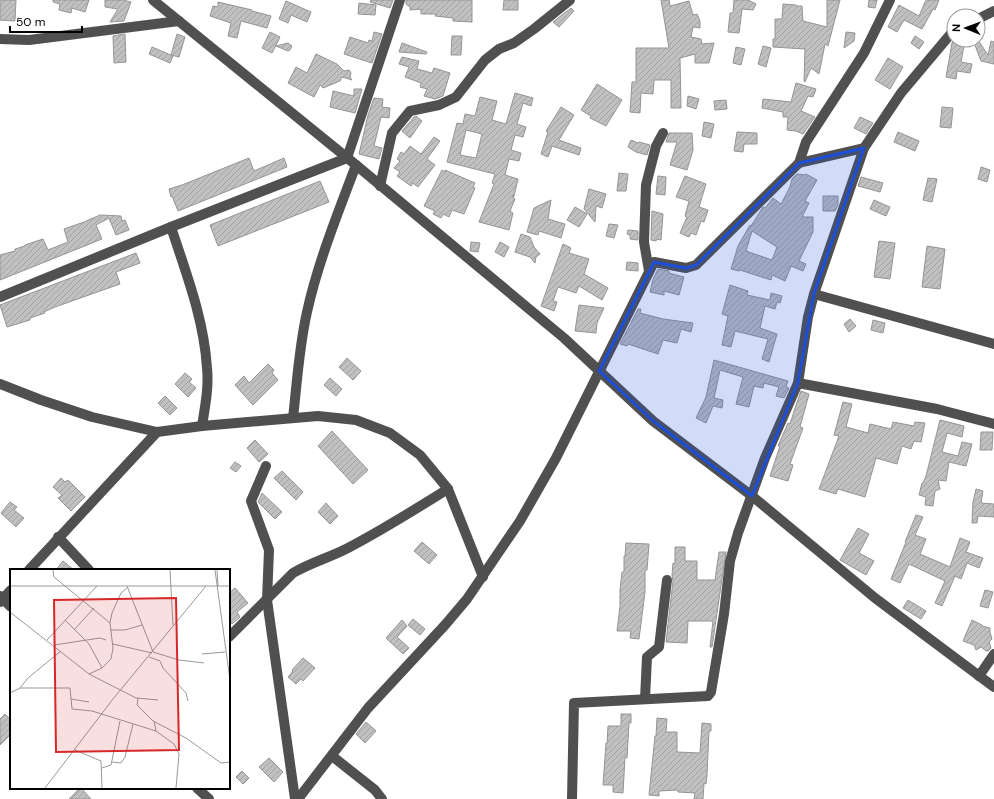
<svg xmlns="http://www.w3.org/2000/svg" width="994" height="799" font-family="'DM Sans',sans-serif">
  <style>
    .building { fill: url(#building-hatch); stroke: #949494; fill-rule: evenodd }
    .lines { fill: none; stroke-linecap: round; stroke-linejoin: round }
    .minor { stroke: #505050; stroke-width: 10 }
    .marked { fill: #1d4ed8; fill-opacity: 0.2; stroke: #1d4ed8; stroke-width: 3; stroke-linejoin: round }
    .inset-road { fill: none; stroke: #999; stroke-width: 1 }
    .view { fill: #d62828; fill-opacity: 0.15; stroke: #d62828; stroke-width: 2 }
    .inset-edge { fill: none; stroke: #000; stroke-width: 2 }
  </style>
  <defs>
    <pattern id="building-hatch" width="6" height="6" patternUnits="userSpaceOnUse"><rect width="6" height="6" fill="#c0c0c0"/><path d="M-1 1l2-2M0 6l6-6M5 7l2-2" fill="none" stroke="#a3a3a3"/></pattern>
  </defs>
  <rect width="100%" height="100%" fill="#fff"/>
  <g class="building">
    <path d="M0,0H16L15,21L0,20Z"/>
    <path d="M53,0H89L85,12L72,8L71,13L59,10L60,4L53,2Z"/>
    <path d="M105,0H123L131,2L124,21L110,22L118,9L105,7Z"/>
    <path d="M371,0H393L390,8L370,2Z"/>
    <path d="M406,0H472V22L453,21V18L435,16L436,14H421V9L410,10V7L406,4Z"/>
    <path d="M504,0H518V10H503Z"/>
    <path d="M661,0H669L670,6L689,1L693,15L697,14L700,21V28L693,27L691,37L701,39L702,44L714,43L709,63H695V54L680,58L681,108H671V80H654L653,94L641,93L640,113L630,112L632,82H636V48H669Z"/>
    <path d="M734,0H748L756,4L753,10L742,9L739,33L728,32L730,13H733Z"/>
    <path d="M827,0H840L828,46L825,44L819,74L811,68L805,82L804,81L805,49L773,47V39H775V19H782L783,4L796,5V6H802L803,21L827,27Z"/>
    <path d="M869,0H877L875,8L868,7Z"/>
    <path d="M926,0H939L935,10L933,9L922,29L904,20L897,32L888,27L899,5L919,16Z"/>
    <path d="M286,1L311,12L307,22L291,15L288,23L279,19Z"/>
    <path d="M218,2L252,10V11L271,16L267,28L241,21L237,38L228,36L231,23L210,16L213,6L218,7Z"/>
    <path d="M359,3L376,5L375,15L358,14Z"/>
    <path d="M571,8L574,11L559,27L553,22Z"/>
    <path d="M270,32L280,37L272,53L262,48Z"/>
    <path d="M374,32L382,34L372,63L344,54L350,37L368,43L369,40L372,41Z"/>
    <path d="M846,32L855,33L854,41L844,48Z"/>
    <path d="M125,34L126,62L114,63L113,36Z"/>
    <path d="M177,34L185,37L179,57L171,55Z"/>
    <path d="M452,36H462L461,55H451Z"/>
    <path d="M915,36L924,42L919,49L911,43Z"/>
    <path d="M954,40H965L961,62L972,64L970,73L957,71L956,79L946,77L952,43Z"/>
    <path d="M973,40H978L988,55L991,41L994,42V64L981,61Z"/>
    <path d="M288,43L292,46L290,50L288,51L276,46Z"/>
    <path d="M402,43L427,52L426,54L399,52Z"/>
    <path d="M763,46L771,48L766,67L758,64Z"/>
    <path d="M152,47L173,56L170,63L149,54Z"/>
    <path d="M736,47L745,49L741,65L733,63Z"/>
    <path d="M316,54L337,64L344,71L349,70L351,73L350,77L352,80L342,77L340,81L323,88L320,85L314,97L288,83L296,67L307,73Z"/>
    <path d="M402,57L419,61L417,69L432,73L434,68L450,73L443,96L435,99L424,96L427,89L420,87L421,83L405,77L409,67L399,64Z"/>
    <path d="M888,58L903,67L890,89L875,80Z"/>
    <path d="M796,83L816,89L813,97L808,96L801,111L815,117L803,134L796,131L787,130L788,117H783V112L762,108L763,99L791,102Z"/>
    <path d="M597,84L622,100L606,126L590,118L591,116L581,110Z"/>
    <path d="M354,89H362L355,113L330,107L333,91L354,96Z"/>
    <path d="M515,93L533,98L531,106L523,103L517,124L526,127L523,137L515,135L511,150L521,153L519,161L509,159L505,175L518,179L514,196H512H514L513,198L515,199L510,211L513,213L509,230L479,222L494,184L492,183L495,174L447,162L457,123L463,124L465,114L475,116L480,97L497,101L492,120L506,124ZM466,130L482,134L476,158L460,155Z"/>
    <path d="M688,96L699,99L696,109L687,106Z"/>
    <path d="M374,98L383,99L382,107L390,108L389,118L381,117L374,146L382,148L379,159L359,154L368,115Z"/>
    <path d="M726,100L727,109L715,110L714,101Z"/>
    <path d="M561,107L574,115L559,140L581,148L579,155L552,146L548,157L541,154L548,132L546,131Z"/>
    <path d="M942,107L953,108L951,128L940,127Z"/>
    <path d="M416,116L422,121L410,138L402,131L414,117Z"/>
    <path d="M860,117L873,123L866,134L854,128Z"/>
    <path d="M704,122L714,124L711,138L702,136Z"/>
    <path d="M737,132L757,133V144H744L743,152L734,151Z"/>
    <path d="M898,132L919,141L915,151L894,142Z"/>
    <path d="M669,133H692L693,150L687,170L670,165L677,142H666Z"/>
    <path d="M434,137L440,141L427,159L435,165L418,187L413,183L411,186L397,176L400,172L394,168L400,161L397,159L401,152L404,154L410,146L421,154Z"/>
    <path d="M631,140L638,143L639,142L650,145L647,155L636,152L628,147Z"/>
    <path d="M249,158L254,171L284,158L287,167L178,211L172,196L171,197L169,189L182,185Z"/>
    <path d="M981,167L990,170L987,182L978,179Z"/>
    <path d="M442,170L445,172V170L475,183L473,187L475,188L464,214L452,210L449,217L443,214L441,218L433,214L435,211L424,206Z"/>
    <path d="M619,173L628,174L626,191H617Z"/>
    <path d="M797,174L805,175L806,174L817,180L805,201L809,203L802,217H813V232L799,261L806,264L803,271L791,266L785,281L772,275L771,280L740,270L739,271L731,269L738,246L750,225L751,226L763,207L765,208L773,198L781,204L790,187L792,179ZM752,231L777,247L772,260L746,251Z"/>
    <path d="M658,176L666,177L665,195L656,194Z"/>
    <path d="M685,176L706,184L699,207L708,210L704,222L701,221L696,235L691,233L689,237L680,233L687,217L685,216L689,201L676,197Z"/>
    <path d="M861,177L883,183L880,192L858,186Z"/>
    <path d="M928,178L937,179L932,202L923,200Z"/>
    <path d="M320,181L329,202L218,246L210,225Z"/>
    <path d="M589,189L606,194L602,208L596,206L595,222L584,209Z"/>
    <path d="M823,196H838V205L835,211H823Z"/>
    <path d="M551,200L548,219L565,224L561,238L539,231L538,235L527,232L534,208Z"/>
    <path d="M874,200L890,207L886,216L870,209Z"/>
    <path d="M575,207L587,214L579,227L567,220Z"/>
    <path d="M652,211L663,214L661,240L657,239L656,241L651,240Z"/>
    <path d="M100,215L121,216L122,221L125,220L129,230L116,235L109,218L96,225L102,239L0,280V255L15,251V249L25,246V245L43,239L48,250L68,242L64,229L84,222Z"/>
    <path d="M609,224L618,225L614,238L606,236Z"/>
    <path d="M628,230L638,231V240L630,239V235L627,234Z"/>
    <path d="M521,234L530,237L534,247L540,254L536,257L535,263L530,257L515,252Z"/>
    <path d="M879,241L895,243L890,279L874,277Z"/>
    <path d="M471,242L480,243L478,252L470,251Z"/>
    <path d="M500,242L509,247L504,257L495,252Z"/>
    <path d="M563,244L571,248L569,253L589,259L584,274L608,288L602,300L579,286L576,293L558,287L553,301L557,302L554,311L541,306Z"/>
    <path d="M927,246L945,249L940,289L922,287Z"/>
    <path d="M136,253L140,263L116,272L120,284L55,307L44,312L45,313L30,318V320L7,327L0,305Z"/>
    <path d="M627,262L638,263V271L626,270Z"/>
    <path d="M658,269L669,271V273L684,277L679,295L664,291V295L650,292L653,279Z"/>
    <path d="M730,285L748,291L747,295L770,300L771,293L782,296L780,303L777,302L775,309L765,306L760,328L777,334L769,362L762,359L768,339L735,331L731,347L722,345L728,316L722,314Z"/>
    <path d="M579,305L604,308L597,323L596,333L575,331Z"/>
    <path d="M638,309H641L640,313L663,319L693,323L691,332L681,329L677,343L663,340L658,354L628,344L627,346L620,344Z"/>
    <path d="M850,319L856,326L849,332L844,324Z"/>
    <path d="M873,320L885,323L883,333L871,330Z"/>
    <path d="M347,358L361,371L353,380L339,367Z"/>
    <path d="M714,360L788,381L786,387L789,388L784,398L776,396L779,387L764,383L763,388L754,386L749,407L736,404L743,377L720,370L714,398L723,400L722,408L713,406L706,423L696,418L706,397Z"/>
    <path d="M268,364L274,370L272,373L278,380L253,405L235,385L244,376L249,383Z"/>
    <path d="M185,373L192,379L189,382L196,388L188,397L175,384Z"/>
    <path d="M330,378L342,389L336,396L324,385Z"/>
    <path d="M801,391L809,394L800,427L803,428L790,464L793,465L788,481L770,476L780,446H778L788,423L790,424L796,405Z"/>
    <path d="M165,396L177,408L170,415L158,403Z"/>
    <path d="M843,402L852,404L846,427L868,433L870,424L891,429L893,422L914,426L915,422L925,423L921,442L914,441L911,449L902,446L897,464L876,458L865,497L838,489L836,494L819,489L839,436L834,435Z"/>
    <path d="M940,420L964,426L962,437L947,433L942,452L958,456L962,442L972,444L966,466L949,462L946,481L938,480L940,489L935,491L933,506L925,505L926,497L919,495L922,483H923L926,476Z"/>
    <path d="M332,431L368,470L353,484L318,446Z"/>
    <path d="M981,432H993L992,450H980Z"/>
    <path d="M255,440L268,454L259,462L247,448Z"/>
    <path d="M235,462L241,466L236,472L230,468Z"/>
    <path d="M282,471L303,492L296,500L274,478Z"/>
    <path d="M61,478L65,482L68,480L85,497L71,511L58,498L62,495L53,487Z"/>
    <path d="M976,489L983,491L981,503L994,504V517L978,516L977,523H972L973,502Z"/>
    <path d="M262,493L282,512L275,519L258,502Z"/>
    <path d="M10,502L17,507L14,510L24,518L16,527L1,513Z"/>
    <path d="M326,503L338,516L330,524L318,512Z"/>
    <path d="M916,515L923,517L915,535L926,539L920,554L950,567L960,538L970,542L966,552L983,558L979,568L967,563L961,579L955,576L942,606L935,603L945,581L943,580L909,564L900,583L891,579L906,542H905Z"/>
    <path d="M858,528L869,534L859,553L874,561L866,575L840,560Z"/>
    <path d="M422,542L437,555L429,564L414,551Z"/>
    <path d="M626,543L649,544L647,570H645V592L639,639L630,638L631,631H617L620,607V590L622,572H624V556H625Z"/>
    <path d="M675,547H685V561H697V580H715L719,552H726L712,647H710L713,621H688L687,643L666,642L673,581L672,576L673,563L675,564Z"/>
    <path d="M63,561L74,570H56Z"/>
    <path d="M235,588L248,603L237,612L240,617L232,624L229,620V593Z"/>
    <path d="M985,590L993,592L988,608L980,606Z"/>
    <path d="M908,600L926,611L921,619L903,608Z"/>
    <path d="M413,619L425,629L420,635L408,625Z"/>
    <path d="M402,620L407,626L397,637L409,648L403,654L386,638Z"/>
    <path d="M972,620L982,625V626L990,628V632L992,639L989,642L991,648L988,651H986L981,647L976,650L974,645L963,641Z"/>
    <path d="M303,658L315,668L303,681L301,679L296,684L288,677L293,671L292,670Z"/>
    <path d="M5,714L11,720V734L0,745V719Z"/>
    <path d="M621,714H631V723H629L627,758L625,757L623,793L613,792V785H603L606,743L607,744L608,726H621Z"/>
    <path d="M657,718L667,719L666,732H677V752L700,753L702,723L711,724V731H709L707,775L706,784L704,783L703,799H694L695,793L678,792V790L659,791V796L649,795L655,736H656Z"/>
    <path d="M366,722L376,731L365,743L356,734Z"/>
    <path d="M269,758L283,772L274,782L259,767Z"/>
    <path d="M242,771L249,778L243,784L236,777Z"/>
    <path d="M80,788H81L91,799H69Z"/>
  </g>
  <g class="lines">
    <g class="minor">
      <path d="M153,0L356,165L564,338L653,421L752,496L875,598L994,687"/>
      <path d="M978,19L994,11"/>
      <path d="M0,39L29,40L179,21"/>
      <path d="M799,163L864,148L901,93L954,30"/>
      <path d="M380,186L392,133L410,111L439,105L456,97L485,60L499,49L514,43L534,29L570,0"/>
      <path d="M171,227C186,273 204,319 207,368C209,387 205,407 202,426"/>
      <path d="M649,271L644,242L646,185L656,146L663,133"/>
      <path d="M814,294L994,344"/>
      <path d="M0,297L171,227L347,158L400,0"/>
      <path d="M798,383L937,409L994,424"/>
      <path d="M0,384L41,400L92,417L157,432L202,426L318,416L356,420L390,433L420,455L448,489L483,577"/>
      <path d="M293,418C297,383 299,347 307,312C318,262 338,213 356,165"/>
      <path d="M266,466L251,501L269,550L267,600L295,799"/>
      <path d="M58,537L89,570"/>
      <path d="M29,570L157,432"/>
      <path d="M0,596L11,607"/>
      <path d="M0,602L11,590"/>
      <path d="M229,637L293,573C310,563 328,558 346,549C381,531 414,510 448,489"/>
      <path d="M979,676L994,654"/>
      <path d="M645,699L647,657L659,647L667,580"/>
      <path d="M332,756L375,790L382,799"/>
      <path d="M197,788L209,799"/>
      <path d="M298,799L368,708L445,625L467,599L520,521L556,458L654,262L686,268L696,265L799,163L806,142L864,53L890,0"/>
      <path d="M572,799L574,703L708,696L711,692L724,614L730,561L738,533L765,458L798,383L808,317L814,294L864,148"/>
    </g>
  </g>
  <path class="marked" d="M864,148L814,294L798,383L752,496L653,421L599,371L654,262L686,268L696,265L799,163Z"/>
  <g transform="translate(10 569)">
    <rect width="220" height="220" fill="#fff"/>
    <path class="inset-road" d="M43,1L44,8L100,54M160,1L163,56M205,1L220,111M207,1L208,17M0,17H220M117,17L143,83L169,91L194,94M0,43L79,105L128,130L127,136L143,152L176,169L211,194L220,193M55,51L79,75L92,99M64,61L84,39M101,61H115L132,56M37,71L87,17M103,75L142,84M44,76L90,69L96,71M192,85L215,83M139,88L150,92L153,99L176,124L178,132M79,105L92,99L101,90L103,79L100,54L102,44L111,24L117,19M10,119H60L62,140L82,142L146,162M0,124L10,119L18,109L51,82M127,129L148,131M61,130L79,133M144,152L146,162L164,175L169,185L166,219M65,181L91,192L92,219M101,193L111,194L115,188L123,155M92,199L101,196L110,152M35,219L103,130L196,17"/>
    <path class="view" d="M166,29L169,181L46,183L44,31Z"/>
    <rect width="220" height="220" class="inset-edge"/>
  </g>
  <g transform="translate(966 28) rotate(271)"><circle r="19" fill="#ffffff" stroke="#999999"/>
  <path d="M0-3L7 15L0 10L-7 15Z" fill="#000000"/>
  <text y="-6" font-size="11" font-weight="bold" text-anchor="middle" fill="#000000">N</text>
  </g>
  <path d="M10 26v6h72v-6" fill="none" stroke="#000000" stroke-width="2"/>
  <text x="16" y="26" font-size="12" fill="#000000" stroke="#ffffff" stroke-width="3" paint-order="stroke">50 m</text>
</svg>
